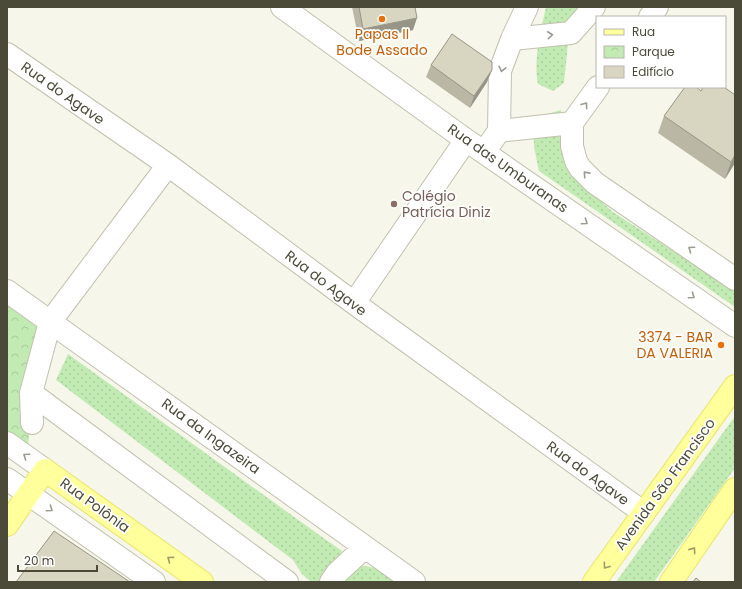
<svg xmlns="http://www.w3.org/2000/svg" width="742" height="589" font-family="Poppins,sans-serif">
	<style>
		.grass { fill: url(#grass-dots) }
		.park { fill: url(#park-crowns) }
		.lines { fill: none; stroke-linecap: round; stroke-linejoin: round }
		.minor-casing { stroke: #c2c1ad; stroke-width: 24 }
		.major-casing { stroke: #e8e567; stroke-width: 24 }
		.minor { stroke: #fff; stroke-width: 22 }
		.major { stroke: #ffff9b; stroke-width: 22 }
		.wall { fill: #bab7a5 }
		.shaded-wall { fill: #979586 }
		.building { fill: #d8d5c0; stroke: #979586 }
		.oneway { stroke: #9c9b92 }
		.oneway2 { stroke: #9c9b65 }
		.food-dot { fill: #e8710a; stroke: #fff; stroke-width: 1.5 }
		.education-dot { fill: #8d6e63; stroke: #fff; stroke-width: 1.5 }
		.labels { text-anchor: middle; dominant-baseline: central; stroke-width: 3.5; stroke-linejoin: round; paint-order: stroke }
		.food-label { font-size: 14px; fill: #c56008; stroke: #fff }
		.street-label { font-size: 14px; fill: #4b4938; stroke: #fff }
		.education-label { font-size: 14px; fill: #785e54; stroke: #fff; text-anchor: start }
	</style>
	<defs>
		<pattern id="grass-dots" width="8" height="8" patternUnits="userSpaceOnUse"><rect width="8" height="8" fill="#c2ebb3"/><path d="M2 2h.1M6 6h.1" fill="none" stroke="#a8cb9b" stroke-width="1.8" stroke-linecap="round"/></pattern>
		<pattern id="park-crowns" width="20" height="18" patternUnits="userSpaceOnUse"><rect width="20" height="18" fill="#c2ebb3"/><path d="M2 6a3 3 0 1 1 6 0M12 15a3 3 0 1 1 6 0" fill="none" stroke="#a8cb9b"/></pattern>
	</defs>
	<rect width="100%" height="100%" fill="#f6f6eb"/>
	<path class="grass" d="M546,7H580L570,23L564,83L553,91L538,84C533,61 541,30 546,7Z
		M561,110L573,177L613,212L735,291V307L539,171L534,147L533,118Z
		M68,354L322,537L342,551L324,582H311L302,574L293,560L56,380Z
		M735,416V468L654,582H616Z
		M358,565L376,568L394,582H339Z"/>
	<path class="park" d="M7,301L39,324L28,446L7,431Z"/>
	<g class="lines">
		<defs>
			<path id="minor" d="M282,7L466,140L735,326
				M650,17L657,7
				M512,39L571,33L594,7
				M7,54L168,165L354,303L644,513
				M598,87L572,123V146L576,161L580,168L595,183L735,279
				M499,131L572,123
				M484,152L499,131L500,71L512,39L527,7
				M7,291L414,582
				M354,303L466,140
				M31,393L287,582
				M32,423L31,393L50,322L168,165
				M7,443L45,470
				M7,479L154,582
				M331,582L337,573L365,547"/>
			<path id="major" d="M7,525L45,470L202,582
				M594,582L735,386
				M671,582L735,489"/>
		</defs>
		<use href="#minor" class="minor-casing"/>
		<use href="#major" class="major-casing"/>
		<use href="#minor" class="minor"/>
		<use href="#major" class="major"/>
	</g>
	<path class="wall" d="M352,7H415L413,30L359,41Z
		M431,65L492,70L487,82L470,108L426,77Z
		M664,116L735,163L725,179L658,133Z"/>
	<path class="shaded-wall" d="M417,18L413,30L359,41L363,29Z
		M492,70L487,82L470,108L474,96Z
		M735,155V163L725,179L731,162Z"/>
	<path class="building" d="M359,7H415L417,18L363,29Z
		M452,34L492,62V70L474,96L431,65Z
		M685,87H696L701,91L703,87H724L735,95V155L731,162L664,116Z
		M54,531L130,582H16Z
		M696,578L701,582H693Z"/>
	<defs><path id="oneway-chevron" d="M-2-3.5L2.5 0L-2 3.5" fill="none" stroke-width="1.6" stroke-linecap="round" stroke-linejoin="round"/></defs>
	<g class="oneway">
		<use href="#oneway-chevron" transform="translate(550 35) rotate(-6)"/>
		<use href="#oneway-chevron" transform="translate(502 69) rotate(103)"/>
		<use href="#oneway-chevron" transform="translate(585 105) rotate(-54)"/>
		<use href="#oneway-chevron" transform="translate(586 174) rotate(-132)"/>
		<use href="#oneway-chevron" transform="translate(585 222) rotate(35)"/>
		<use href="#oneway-chevron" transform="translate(691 249) rotate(-145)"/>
		<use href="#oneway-chevron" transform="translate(692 296) rotate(35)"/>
		<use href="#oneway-chevron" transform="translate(26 456) rotate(-145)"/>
		<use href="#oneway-chevron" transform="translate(50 509) rotate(35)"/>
	</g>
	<g class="oneway2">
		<use href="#oneway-chevron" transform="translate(693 550) rotate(-55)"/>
		<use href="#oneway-chevron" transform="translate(170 559) rotate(-144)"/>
		<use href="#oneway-chevron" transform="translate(606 566) rotate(126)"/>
	</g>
	<g class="food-dot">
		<circle cx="382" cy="19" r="4"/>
		<circle cx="721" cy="345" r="4"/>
	</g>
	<circle class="education-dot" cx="394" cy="204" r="4"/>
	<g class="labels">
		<g class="food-label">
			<text x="382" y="34">Papas II<tspan x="382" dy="16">Bode Assado</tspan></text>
			<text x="713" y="337" text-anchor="end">3374 - BAR<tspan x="713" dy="16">DA VALERIA</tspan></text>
		</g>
		<g class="street-label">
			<text transform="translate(63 93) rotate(35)">Rua do Agave</text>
			<text transform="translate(508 168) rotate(35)">Rua das Umburanas</text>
			<text transform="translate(326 283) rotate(37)">Rua do Agave</text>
			<text transform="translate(211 436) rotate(36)">Rua da Ingazeira</text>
			<text transform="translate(588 473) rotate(36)">Rua do Agave</text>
			<text transform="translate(665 484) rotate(-54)">Avenida São Francisco</text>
			<text transform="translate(95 505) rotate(36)">Rua Polônia</text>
		</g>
		<g class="education-label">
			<text x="402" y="196">Colégio<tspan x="402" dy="16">Patrícia Diniz</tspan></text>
		</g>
	</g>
	<rect width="742" height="589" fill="none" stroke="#4b4938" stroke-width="16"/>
	<rect x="596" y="16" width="130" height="72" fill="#ffffff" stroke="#b7b6af"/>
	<rect x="604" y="29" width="20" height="6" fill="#ffff9b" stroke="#b7b6af"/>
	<text x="632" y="36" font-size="12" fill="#4b4938">Rua</text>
	<rect x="604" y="46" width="20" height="12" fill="url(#park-crowns)" stroke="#b7b6af"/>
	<text x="632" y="56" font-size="12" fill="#4b4938">Parque</text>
	<rect x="604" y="66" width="20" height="12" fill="#d8d5c0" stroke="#b7b6af"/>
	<text x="632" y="76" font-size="12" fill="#4b4938">Edifício</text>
	<path d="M18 565v6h79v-6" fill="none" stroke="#4b4938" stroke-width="2"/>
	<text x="24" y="565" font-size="12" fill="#4b4938" stroke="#ffffff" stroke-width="3" paint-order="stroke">20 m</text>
</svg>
